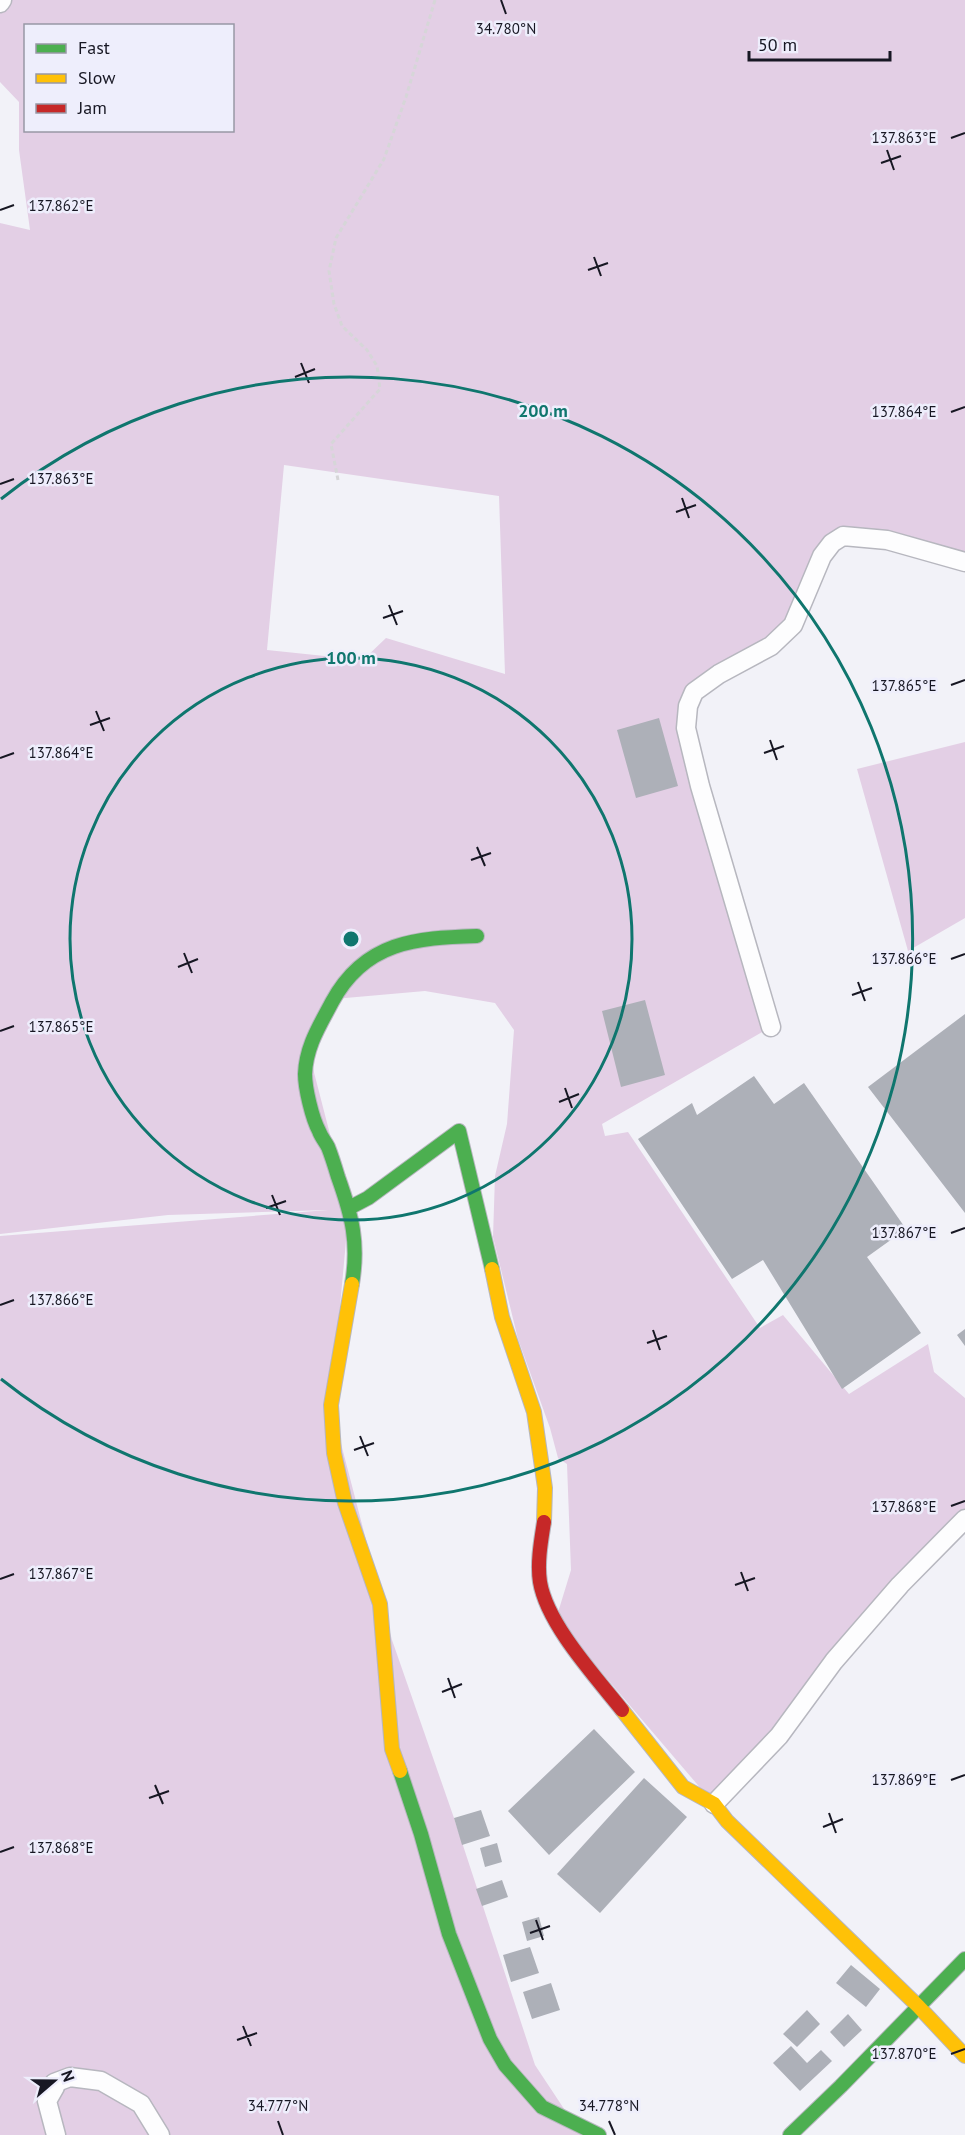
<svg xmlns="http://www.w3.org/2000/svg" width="965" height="2135" font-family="'PT Sans',sans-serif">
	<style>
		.green { fill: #e3cfe5; fill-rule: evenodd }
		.building { fill: #adb0b8 }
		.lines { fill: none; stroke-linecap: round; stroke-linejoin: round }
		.street-casing { stroke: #b7b7bf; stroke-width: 21 }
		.fast-casing { stroke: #b7b7bf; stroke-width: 16 }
		.slow-casing { stroke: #b7b7bf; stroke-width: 16 }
		.jam-casing { stroke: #b7b7bf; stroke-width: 16 }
		.path { stroke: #d6d6d8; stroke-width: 3; stroke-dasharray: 4.5 3; stroke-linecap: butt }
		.street { stroke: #fdfdfe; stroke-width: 18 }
		.fast { stroke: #4caf50; stroke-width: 14 }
		.slow { stroke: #ffc107; stroke-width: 14 }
		.jam { stroke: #c62828; stroke-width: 14 }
		.ticks { fill: none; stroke: #171723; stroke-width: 2 }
		.ring { fill: none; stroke: #0f766e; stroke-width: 3 }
		.ticks-label { font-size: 15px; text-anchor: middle; fill: #171723; stroke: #eeeefc; stroke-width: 5; stroke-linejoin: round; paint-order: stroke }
		.centre { fill: #0f766e; stroke: #eeeefc; stroke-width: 3 }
		.ring-label { font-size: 18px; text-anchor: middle; font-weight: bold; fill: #0f766e; stroke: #eeeefc; stroke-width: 5; stroke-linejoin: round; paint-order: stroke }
	</style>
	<rect width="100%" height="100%" fill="#f2f2f8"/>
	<path class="green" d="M7,0H965V562L843,536L771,646L688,707L771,1027L602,1124L605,1136L628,1132L760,1328L783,1315L849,1394L928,1344L934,1372L965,1398V1530L826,1672L768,1735L714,1804L556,1619L571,1570L567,1464L558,1458L550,1428L518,1339L493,1237L495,1176L507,1124L514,1030L495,1003L425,991L334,999L309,1053L349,1208L331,1405L392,1640L454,1818L535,2065L580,2133L584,2135H0V1236L328,1210L168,1215L0,1234V223L30,230L19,150V102L0,82V13ZM26,26H232V130H26ZM284,465L499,496L505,674L386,638L363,660L267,650Z
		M965,742V918L908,951L857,769Z"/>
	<path class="building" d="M659,718L678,786L636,798L617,730Z
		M645,1000L665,1075L621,1087L602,1011Z
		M965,1014V1213L868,1087Z
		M754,1076L774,1104L804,1083L906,1229L867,1257L921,1333L842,1389L763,1260L732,1279L638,1139L692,1103L697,1115Z
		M965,1329V1346L957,1335Z
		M594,1729L635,1772L549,1855L508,1811Z
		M644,1778L687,1817L600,1913L557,1874Z
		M481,1810L490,1836L462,1845L454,1818Z
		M497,1843L502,1862L485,1867L480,1848Z
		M502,1880L508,1897L482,1906L476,1889Z
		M539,1917L544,1936L527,1941L522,1922Z
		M530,1947L539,1973L511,1982L503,1955Z
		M851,1965L880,1989L866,2007L836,1983Z
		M551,1983L560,2010L532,2019L523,1992Z
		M807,2010L820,2024L797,2047L783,2034Z
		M848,2014L862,2030L844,2047L830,2032Z
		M791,2046L807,2063L821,2050L832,2061L800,2091L773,2063Z"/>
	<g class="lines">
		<defs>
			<path id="street" d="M0,3L2,0
				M771,1027L700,786L686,728L688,706L694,692L719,674L771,646L793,625L822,556L832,543L843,536L887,540L965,562
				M714,1804L779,1736L834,1661L900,1585L965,1519
				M56,2135L47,2101L55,2087L54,2083L70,2077L101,2081L141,2104L160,2135"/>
			<path id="fast" d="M349,1208L368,1198L459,1131L492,1269
				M352,1284C359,1243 352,1216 338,1177C335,1167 332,1157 328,1147C325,1141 321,1137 319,1131C312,1118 305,1088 305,1074C306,1046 320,1025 332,1002C365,941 416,938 477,936
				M400,1771L421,1834L449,1934L490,2039L505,2065L542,2107L599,2135
				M790,2135L841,2086L965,1959"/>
			<path id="slow" d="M492,1269L502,1317L534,1412L545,1488L544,1522
				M352,1284L331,1405L334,1453L345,1503L380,1604L392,1749L400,1771
				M622,1710L683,1787L714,1804L727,1821L918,2006L965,2056"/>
			<path id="jam" d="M544,1522C541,1541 537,1563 540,1582C547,1624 595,1676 622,1710"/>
		</defs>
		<use href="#street" class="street-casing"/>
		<use href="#fast" class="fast-casing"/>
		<use href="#slow" class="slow-casing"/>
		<use href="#jam" class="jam-casing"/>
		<path class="path" d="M338,480L331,444L380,389L377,366L367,350L342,326L334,304L329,271L336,238L384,159L406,97L435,0"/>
		<use href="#street" class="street"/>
		<use href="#fast" class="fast"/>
		<use href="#slow" class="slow"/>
		<use href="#jam" class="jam"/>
	</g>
	<path class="ticks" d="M501,0L506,14M951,138L965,133M887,150L894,170M881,163L901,156M0,210L14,205M594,257L601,276M588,270L608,263M301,363L309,383M295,377L315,369M951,412L965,407M0,484L14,479M682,498L689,518M676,512L696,505M389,605L397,625M383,618L403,611M951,685L965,680M96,711L104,731M90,725L110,718M770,740L777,760M764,753L784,746M0,758L14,753M477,847L485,866M471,860L491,853M184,953L192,973M951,959L965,954M178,967L198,959M858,982L865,1001M852,995L872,988M0,1031L14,1026M565,1088L572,1108M559,1102L579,1094M272,1195L280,1215M266,1208L286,1201M951,1233L965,1228M0,1305L14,1300M653,1330L660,1350M647,1343L667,1336M360,1436L368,1456M354,1450L374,1443M951,1506L965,1501M741,1572L748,1591M0,1579L14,1574M735,1585L755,1578M448,1678L455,1698M442,1692L462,1684M951,1780L965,1775M155,1785L163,1804M149,1798L169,1791M829,1813L836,1833M823,1827L843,1819M0,1852L14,1847M536,1920L543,1940M530,1933L550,1926M243,2026L251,2046M237,2040L257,2033M951,2054L965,2049M278,2121L283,2135M609,2121L615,2135"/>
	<g class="ring">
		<circle cx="351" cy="939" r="281"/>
		<path d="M1 499A562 562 0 1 1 1 1379"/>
	</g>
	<g class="ticks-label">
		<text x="506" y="34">34.780°N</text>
		<text x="904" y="143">137.863°E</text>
		<text x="61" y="211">137.862°E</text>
		<text x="904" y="417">137.864°E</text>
		<text x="61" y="484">137.863°E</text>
		<text x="904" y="691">137.865°E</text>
		<text x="61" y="758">137.864°E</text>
		<text x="904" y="964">137.866°E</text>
		<text x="61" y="1032">137.865°E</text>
		<text x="904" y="1238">137.867°E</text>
		<text x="61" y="1305">137.866°E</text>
		<text x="904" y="1512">137.868°E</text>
		<text x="61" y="1579">137.867°E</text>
		<text x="904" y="1785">137.869°E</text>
		<text x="61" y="1853">137.868°E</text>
		<text x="904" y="2059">137.870°E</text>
		<text x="278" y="2111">34.777°N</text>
		<text x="609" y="2111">34.778°N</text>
	</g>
	<circle cx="351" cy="939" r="9" class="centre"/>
	<g class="ring-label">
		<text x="543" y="417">200 m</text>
		<text x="351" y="664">100 m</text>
	</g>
	<rect x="24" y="24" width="210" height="108" fill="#eeeefc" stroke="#9898a5" stroke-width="1.5"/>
	<rect x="36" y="44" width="30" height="9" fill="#4caf50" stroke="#9898a5" stroke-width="1.5"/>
	<text x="78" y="54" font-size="18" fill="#171723">Fast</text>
	<rect x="36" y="74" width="30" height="9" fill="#ffc107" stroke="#9898a5" stroke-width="1.5"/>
	<text x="78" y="84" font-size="18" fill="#171723">Slow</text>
	<rect x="36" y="104" width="30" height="9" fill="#c62828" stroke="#9898a5" stroke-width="1.5"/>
	<text x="78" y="114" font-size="18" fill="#171723">Jam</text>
	<g transform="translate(54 2081) rotate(70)" stroke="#eeeefc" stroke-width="4.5" paint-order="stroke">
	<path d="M0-4.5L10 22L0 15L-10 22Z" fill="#171723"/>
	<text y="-9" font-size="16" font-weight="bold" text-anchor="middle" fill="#171723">N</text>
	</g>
	<path d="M749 51v9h141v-9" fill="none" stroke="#171723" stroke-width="3"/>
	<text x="758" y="51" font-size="18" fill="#171723" stroke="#eeeefc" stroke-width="4.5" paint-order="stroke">50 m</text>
</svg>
